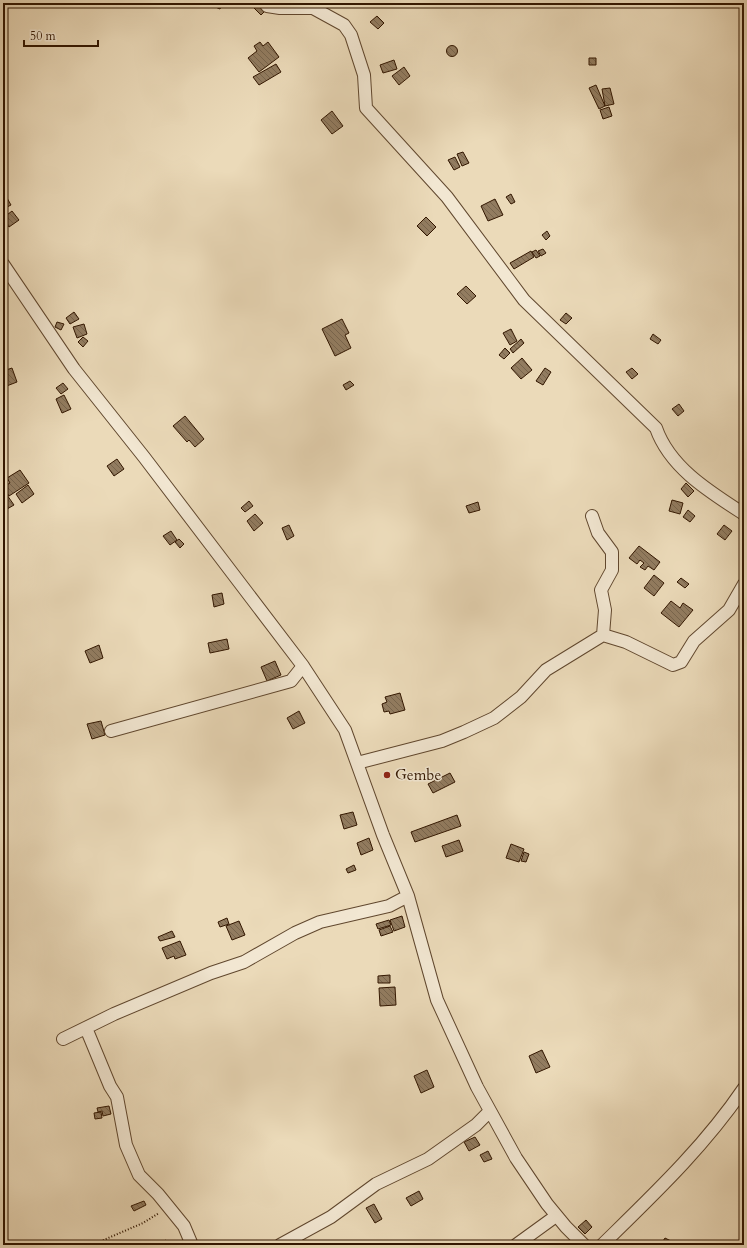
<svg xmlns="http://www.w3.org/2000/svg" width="747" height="1248" font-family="Cardo,serif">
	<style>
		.building { fill: url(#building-back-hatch); stroke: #321600 }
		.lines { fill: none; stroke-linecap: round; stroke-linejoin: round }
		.street-casing { stroke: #60472e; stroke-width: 14 }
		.path { stroke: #321600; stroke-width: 2; stroke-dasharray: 1 2; stroke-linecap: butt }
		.street { stroke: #f2e7d2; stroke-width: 12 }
		.poi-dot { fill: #8f2418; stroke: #f2e7d2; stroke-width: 1.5 }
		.labels { text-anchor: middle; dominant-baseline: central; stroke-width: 3; stroke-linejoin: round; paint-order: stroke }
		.poi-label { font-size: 15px; fill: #321600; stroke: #f2e7d2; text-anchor: start }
	</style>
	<defs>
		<pattern id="building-back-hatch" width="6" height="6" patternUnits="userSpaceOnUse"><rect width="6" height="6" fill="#927c60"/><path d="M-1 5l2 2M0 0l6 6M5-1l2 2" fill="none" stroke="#78654d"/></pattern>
	</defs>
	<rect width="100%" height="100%" fill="#ebdab9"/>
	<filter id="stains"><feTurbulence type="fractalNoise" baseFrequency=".005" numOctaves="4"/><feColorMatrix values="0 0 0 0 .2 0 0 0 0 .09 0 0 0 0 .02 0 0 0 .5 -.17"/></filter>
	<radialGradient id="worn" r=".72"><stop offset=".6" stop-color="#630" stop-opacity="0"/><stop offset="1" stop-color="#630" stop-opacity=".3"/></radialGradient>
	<path class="building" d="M206,3H223L220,9Z
		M258,4L265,11L261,15L254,8Z
		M377,16L384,23L378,29L370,22Z
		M260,42L263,46L268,42L279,57L259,72L248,58L257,51L254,46Z
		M446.5 51a5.5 5.5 0 1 1 11 0a5.5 5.5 0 1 1-11 0Z
		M589,58H596V65H589Z
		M394,60L397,69L383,73L380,65Z
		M276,64L281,72L259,85L253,77Z
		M404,67L410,76L399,85L392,76Z
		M596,85L605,106L599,109L589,88Z
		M610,88L614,104L605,106L602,89Z
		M609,107L612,116L603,119L600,110Z
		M332,111L343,126L332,134L321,120Z
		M463,152L469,163L462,166L457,154Z
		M455,157L460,167L454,170L448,160Z
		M511,194L515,202L511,204L506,197Z
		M7,198L11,205L3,209V201Z
		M495,199L503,215L488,221L481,206Z
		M12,211L19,220L9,227L3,218Z
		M426,217L436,227L427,236L417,226Z
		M547,231L550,236L546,240L542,235Z
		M543,249L546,253L541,256L538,251Z
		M536,250L540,256L536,258L532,252Z
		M531,251L534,257L514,269L510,263Z
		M466,286L476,296L467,304L457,294Z
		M74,312L79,319L70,324L66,318Z
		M566,313L572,318L566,324L560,320Z
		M342,319L349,333L345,335L351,348L335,356L322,329Z
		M57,322L64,324L61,330L55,327Z
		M84,324L87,334L77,338L73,327Z
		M511,329L517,341L510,345L503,333Z
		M653,334L661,340L658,344L650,339Z
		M83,337L88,341L83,347L78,342Z
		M521,339L524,343L513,353L510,349Z
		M505,348L510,353L504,359L499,355Z
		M522,358L532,370L521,379L511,368Z
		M12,368L17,382L4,387L3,371Z
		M545,368L551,372L543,385L536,381Z
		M632,368L638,374L632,379L626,372Z
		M350,381L354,385L346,390L343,385Z
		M63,383L68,389L61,394L56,388Z
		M64,395L71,409L62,413L56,399Z
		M679,404L684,411L678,416L672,409Z
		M185,416L204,439L195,447L189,440L187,442L173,426Z
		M117,459L124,469L114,476L107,466Z
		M20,470L29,483L9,496L3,487L10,483L7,478Z
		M686,483L694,491L688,497L681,489Z
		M28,485L34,494L22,503L16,494Z
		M7,495L14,505L7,509L3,503V498Z
		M672,500L683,503L680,514L669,511Z
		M249,501L253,506L245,512L241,508Z
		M478,502L480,510L469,513L466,506Z
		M688,510L695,516L690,522L683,517Z
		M255,514L263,523L254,531L247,521Z
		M289,525L294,536L287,540L282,528Z
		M724,525L732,531L725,540L717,534Z
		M171,531L177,540L170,545L163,536Z
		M179,539L184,544L180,548L175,542Z
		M639,546L660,562L654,570L648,566L645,570L640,567L644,563L640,560L637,564L629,558Z
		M654,575L664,583L654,596L644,588Z
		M681,578L689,584L685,588L677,582Z
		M222,593L224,604L214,607L212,595Z
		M671,601L680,608L683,603L693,610L679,627L661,613Z
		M227,639L229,649L210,653L208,643Z
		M99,645L103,658L90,663L85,651Z
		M275,661L281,675L267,681L261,667Z
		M400,693L405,710L390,714L389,711L384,712L382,704L387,702L385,697Z
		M299,711L305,723L293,729L287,718Z
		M101,721L105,735L92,739L87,724Z
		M450,773L455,782L433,793L428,784Z
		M353,812L357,825L344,829L340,815Z
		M457,815L461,826L415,842L411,832Z
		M369,838L373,850L361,855L357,843Z
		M459,840L463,851L446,857L442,846Z
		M511,844L524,849L519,862L506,858Z
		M524,852L529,854L526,862L521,861Z
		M354,865L356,870L348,873L346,869Z
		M402,916L405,927L394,931L390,920Z
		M227,918L229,924L220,927L218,922Z
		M389,920L391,925L378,929L376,924Z
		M239,921L245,935L232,940L226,926Z
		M390,926L393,932L381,936L379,930Z
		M172,931L175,937L160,941L158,937Z
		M180,941L186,955L175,959L174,956L167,959L162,948Z
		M390,975V983H378V976Z
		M395,987L396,1005L380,1006L379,988Z
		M542,1050L550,1067L536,1073L529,1056Z
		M427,1070L434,1087L421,1093L414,1076Z
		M109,1106L111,1114L103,1116L102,1111L98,1112L97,1108Z
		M101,1112L102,1118L95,1119L94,1113Z
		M475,1137L480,1145L469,1151L464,1142Z
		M488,1151L492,1159L484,1162L480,1155Z
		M419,1191L423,1199L411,1206L406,1198Z
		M144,1201L146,1205L134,1211L131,1206Z
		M374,1204L382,1219L375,1223L366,1208Z
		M586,1220L592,1227L585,1234L578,1227Z
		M665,1238L671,1241L668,1245L661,1244Z
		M166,1240L169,1245H156Z"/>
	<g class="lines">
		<defs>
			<path id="street" d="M265,3L267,6L280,8H313L344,25L351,35L364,75L366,108L447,197L524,300L656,428C670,468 710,492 744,514
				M3,264L74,369L144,457L303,666L345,730L383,835L408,896L437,1000L477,1087L516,1158L547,1204L566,1227L584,1245
				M603,635L626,642L673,665L681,662L694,641L729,610L744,584
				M111,731L291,681L303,666
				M357,763L442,741L464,732L494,718L521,697L546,670L603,635L605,610L601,590L612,570V552L598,533L592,516
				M86,1028L110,1086L117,1097L126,1145L139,1175L158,1194L184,1226L192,1245
				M63,1039L114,1014L211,973L244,962L295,933L320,922L389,906L408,896
				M280,1245L331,1217L376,1184L428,1159L476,1125L490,1111
				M516,1245L556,1216
				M602,1245C653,1195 704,1147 744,1088"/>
		</defs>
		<use href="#street" class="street-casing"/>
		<path class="path" d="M92,1245L143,1223L159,1213"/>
		<use href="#street" class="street"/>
	</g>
	<circle class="poi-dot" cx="387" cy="775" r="4"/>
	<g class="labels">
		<g class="poi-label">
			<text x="395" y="775">Gembe</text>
		</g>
	</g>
	<rect width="747" height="1248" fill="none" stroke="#ebdab9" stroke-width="16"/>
	<rect x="4" y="4" width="739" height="1240" fill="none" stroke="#321600" stroke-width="2"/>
	<rect x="8" y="8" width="731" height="1232" fill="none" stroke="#321600"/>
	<path d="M24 40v6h74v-6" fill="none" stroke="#321600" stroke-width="2"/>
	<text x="30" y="40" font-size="12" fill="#321600" stroke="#f2e7d2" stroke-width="3" paint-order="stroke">50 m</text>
	<rect width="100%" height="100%" filter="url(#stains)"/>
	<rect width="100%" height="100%" fill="url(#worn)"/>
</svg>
